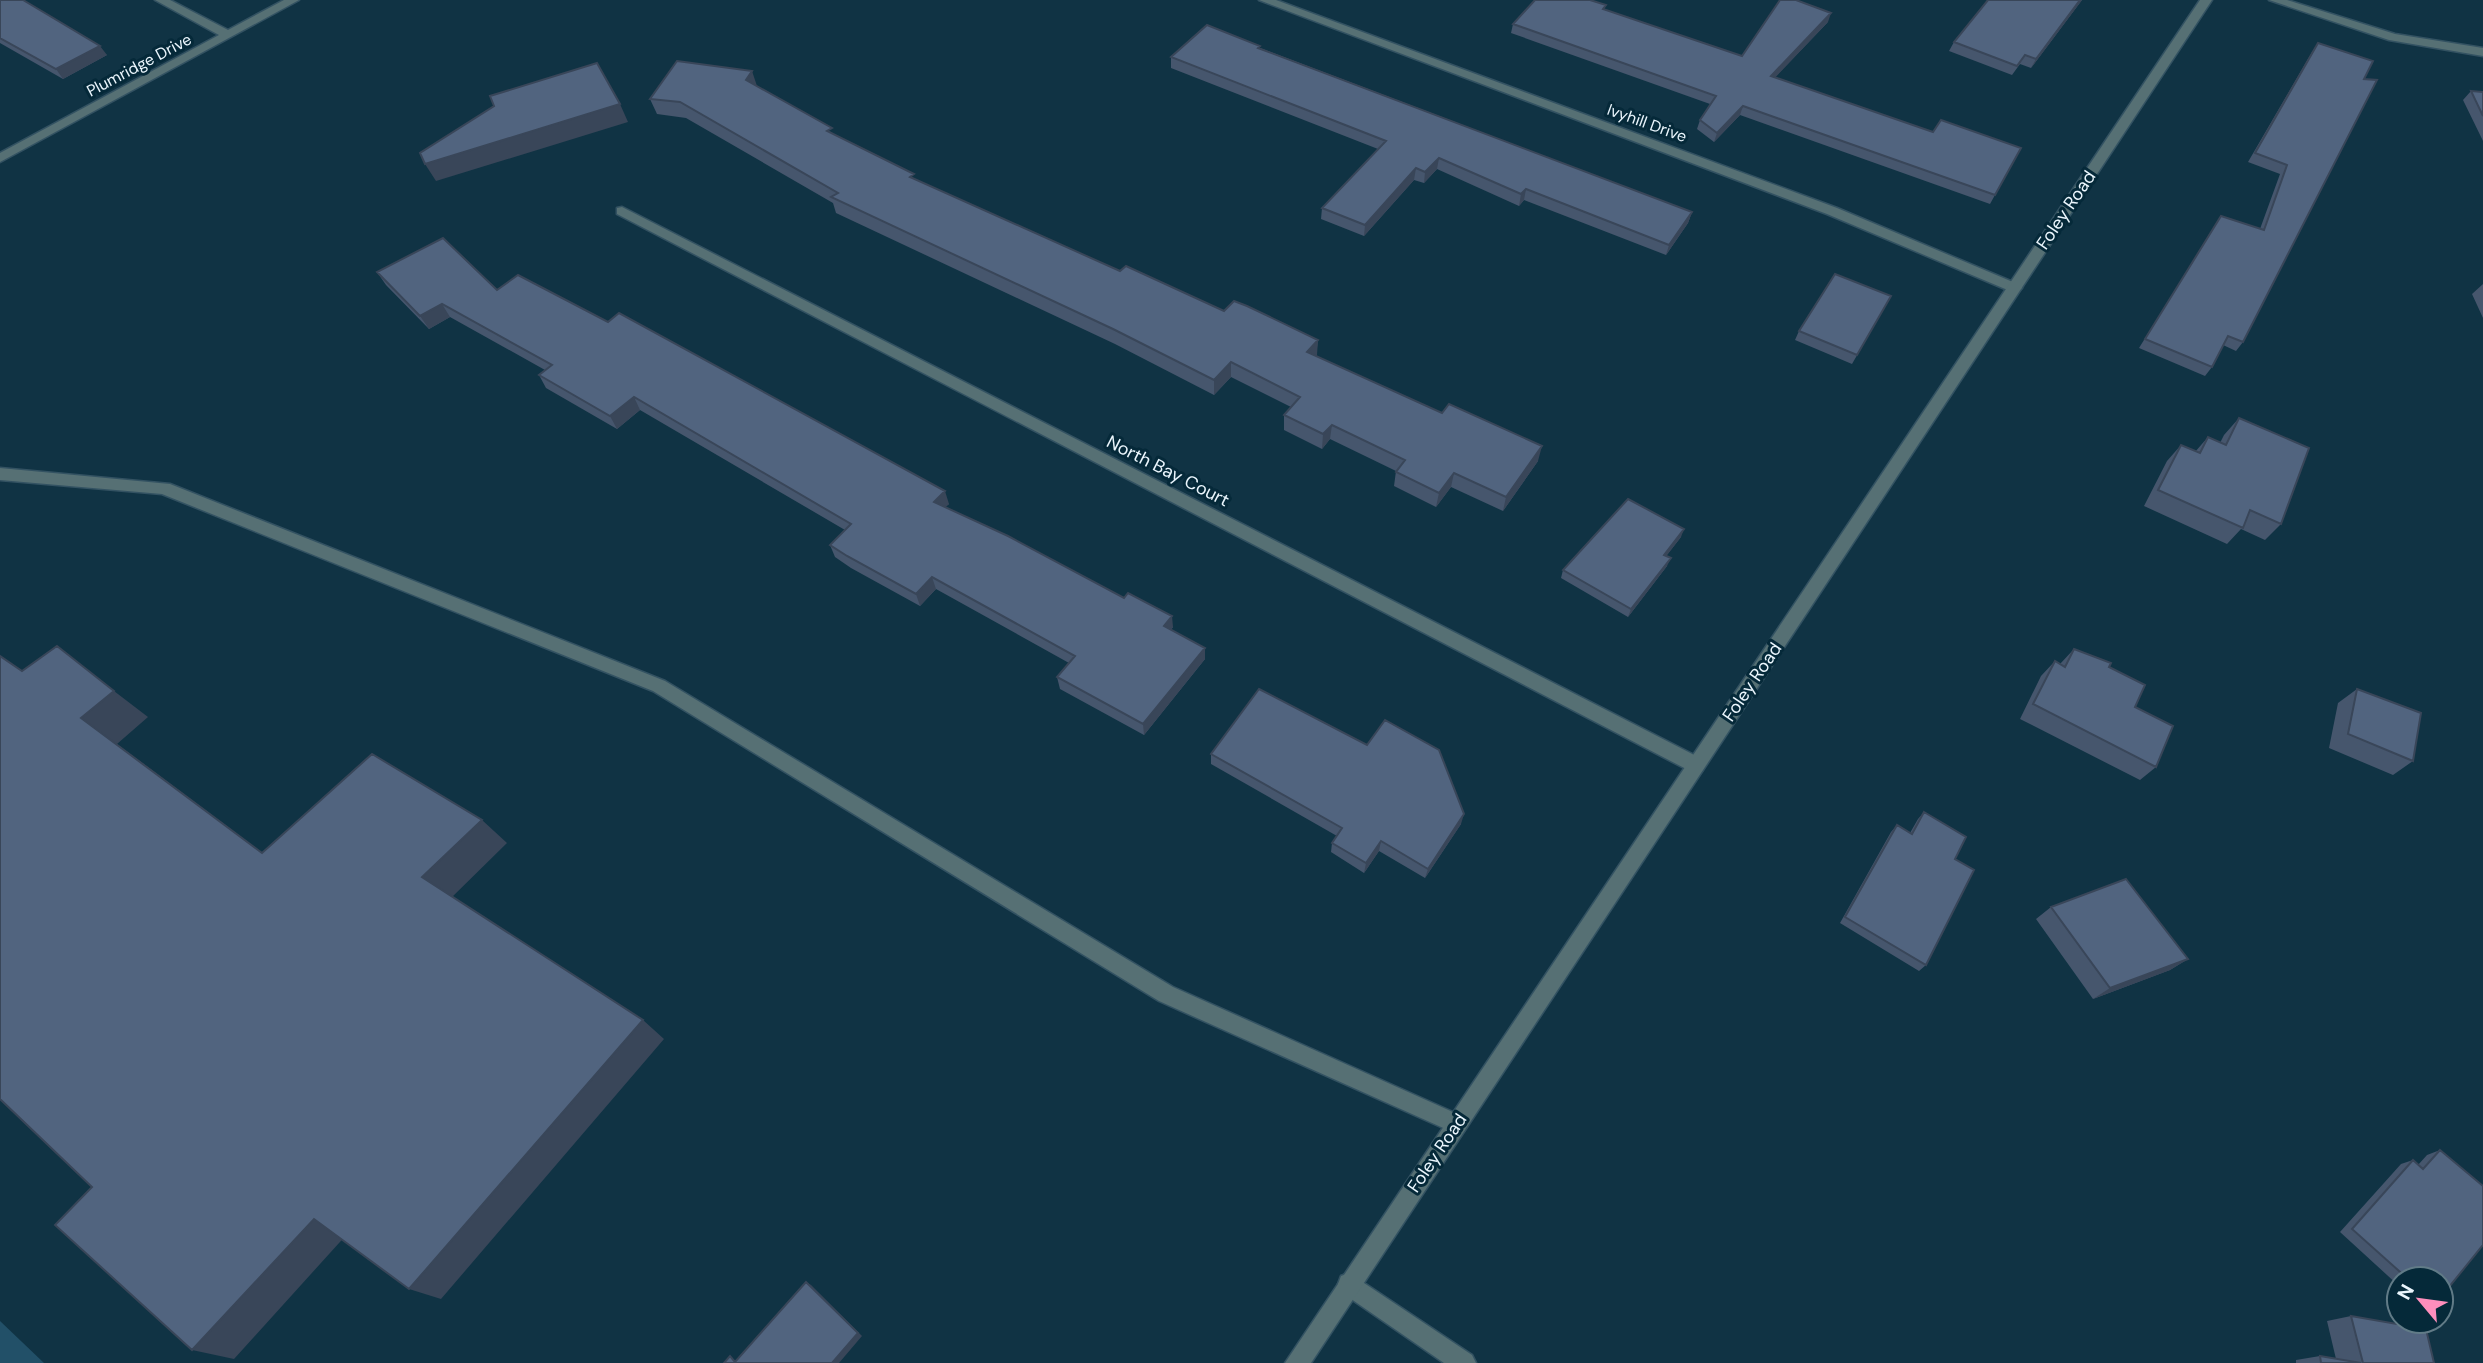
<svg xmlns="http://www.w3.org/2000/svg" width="2483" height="1363" font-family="'DM Sans',sans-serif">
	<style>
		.green { fill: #225068 }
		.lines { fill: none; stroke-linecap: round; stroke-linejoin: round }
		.service-casing { stroke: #335262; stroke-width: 3 }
		.minor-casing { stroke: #335262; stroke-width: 3 }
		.tertiary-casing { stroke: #335262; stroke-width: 3 }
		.service { fill: #567074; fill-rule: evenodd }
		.minor { fill: #567074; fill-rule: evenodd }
		.tertiary { fill: #567074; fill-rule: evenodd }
		.wall { fill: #46566d }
		.shaded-wall { fill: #394659 }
		.building { fill: #51647f; stroke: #394659; stroke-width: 2 }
		.labels { text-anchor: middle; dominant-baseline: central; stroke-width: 6; stroke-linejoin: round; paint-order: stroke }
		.far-street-label { font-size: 16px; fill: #ebf6fd; stroke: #052939 }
		.street-label { font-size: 18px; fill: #ebf6fd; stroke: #052939 }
	</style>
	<rect width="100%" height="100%" fill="#103344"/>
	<path class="green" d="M0,1321L44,1363H0Z"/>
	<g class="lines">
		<defs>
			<path id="service" d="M0,468L170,484L665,681L1173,987L1464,1117L1468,1124L1464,1131L1457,1135L1450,1131L1159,1001L653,691L162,494L0,480Z
				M1349,1273L1472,1355L1476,1363H1444L1341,1292L1338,1284L1341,1276Z"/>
			<path id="minor" d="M155,0H170L228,30L284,0H299L0,162V153L219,35Z
				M1259,0H1276L1837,208L2020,285L2022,288L2015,293L2010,291L1827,214Z
				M2269,0H2287L2395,34L2483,48V56L2389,40Z
				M622,207L1702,759L1705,765L1702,771L1696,773L1690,771L617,214V208Z"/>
			<path id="tertiary" d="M2200,0H2212L1311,1363H1285Z"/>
		</defs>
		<use href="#service" class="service-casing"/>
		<use href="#minor" class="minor-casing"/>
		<use href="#tertiary" class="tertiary-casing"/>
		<use href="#service" class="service"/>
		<use href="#minor" class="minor"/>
		<use href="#tertiary" class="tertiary"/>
	</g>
	<path class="wall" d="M0,0L107,55L63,79L0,43Z
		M1988,0H2082L2031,68L2020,64L2012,75L1949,51L1954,42Z
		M1605,10L1742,56L1828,22L1775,77L1933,132L2021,148L1990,204L1740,115L1714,142L1697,129L1700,120L1710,104L1511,33L1513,24Z
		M2318,43L2243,342L2236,351L2223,345L2212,367L2205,376L2139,348L2221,216L2260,229L2280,174L2248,162L2312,52Z
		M1260,48L1692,212L1688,223L1666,255L1524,200L1519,206L1437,169L1424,183L1414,180L1364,236L1321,219L1322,208L1378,149L1171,68V57Z
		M757,86L834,134L915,180L1120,271L1224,311L1318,340L1316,356L1538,461L1503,511L1451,487L1436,507L1394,486L1396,471L1330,439L1322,449L1284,430V415L1291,407L1231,377L1214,395L1115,344L836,213L833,203L686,118L657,114L650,99Z
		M2471,91L2483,92V141L2463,100Z
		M377,272L497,290L949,504L945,507L1173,627L1171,630L1205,659L1144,735L1060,689L1057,677L1069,663L936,589L920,606L851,568L835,557L830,545L845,530L640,410L617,429L546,388L539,375L545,370L450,317L429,329L386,285Z
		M2483,284V318L2472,294Z
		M1886,305L1852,364L1795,340L1799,331Z
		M2239,418L2281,524L2265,540L2241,529L2227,544L2144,506L2167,461L2181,445L2195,452L2208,437L2220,443L2224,435Z
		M1681,537L1666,556L1667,566L1628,617L1561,578L1563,570Z
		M2074,649L2109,667L2135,707L2156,767L2140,780L2020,719L2041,676L2055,661L2060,664Z
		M2357,689L2413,761L2393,775L2329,748L2338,703Z
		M1211,754L1461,824L1425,878L1379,851L1364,873L1331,852L1332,843L1337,836L1211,764Z
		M1924,812L1955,859L1926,965L1919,971L1840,923L1891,832L1897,825L1910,833L1918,819Z
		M2051,907L2188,959L2170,970L2093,999L2036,919Z
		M2440,1150L2441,1279H2399V1286L2340,1232L2401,1164L2413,1160L2418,1165L2427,1155Z
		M2351,1316L2434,1363H2296V1360L2320,1356L2336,1359L2327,1321Z"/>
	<path class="shaded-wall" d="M2080,0H2082L2031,68L2036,59Z
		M1831,13L1828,22L1768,85L1771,76Z
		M100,46L107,55L63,79L56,69Z
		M752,71L757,86L751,96L746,80Z
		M620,104L628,122L436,181L425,164Z
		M1743,106L1740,115L1714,142L1717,133Z
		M1439,158L1437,169L1424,183L1425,172Z
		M1416,168L1414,180L1364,236L1365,225Z
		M1526,189L1524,200L1519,206L1521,194Z
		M1692,212L1688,223L1666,255L1669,245Z
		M442,304L450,317L429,329L420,316Z
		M1318,340L1317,355L1306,367L1307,352Z
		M1231,362V377L1214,395V380Z
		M634,397L640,410L617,429L610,416Z
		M1332,425L1330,439L1322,449L1323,434Z
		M1542,446L1538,461L1503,511L1506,497Z
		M1454,473L1451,487L1436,507L1439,493Z
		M945,491L949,504L938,514L934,502Z
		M1684,529L1681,537L1661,563L1664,555Z
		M1671,558L1667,566L1628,617L1631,609Z
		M932,577L936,589L920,606L916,594Z
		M1172,616L1173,627L1165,638L1164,626Z
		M1205,648V659L1144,735L1143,724Z
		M114,691L148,717L117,744L294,876L81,718Z
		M1464,814L1461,824L1425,878L1428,869Z
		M482,820L507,843L449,900L422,877Z
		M1381,841L1379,851L1364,873L1366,863Z
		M2188,959L2170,970L2093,999L2110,988Z
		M643,1020L664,1039L441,1299L409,1289Z
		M314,1219L349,1232L234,1359L192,1350Z
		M806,1282L811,1285L862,1336L839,1363H832Z"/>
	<path class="building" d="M0,0H23L100,46L56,69L0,38Z
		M1535,0H1590L1606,5L1603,9L1742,56L1780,0H1796L1831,13L1771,76L1933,132L1941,120L2021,148L1995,195L1743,106L1717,133L1700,120L1716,96L1513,24Z
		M1988,0H2080L2036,59L2025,55L2017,66L1954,42Z
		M1207,25L1260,46L1258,48L1692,212L1669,245L1526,189L1521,194L1439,158L1425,172L1416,168L1365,225L1322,208L1386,141L1171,57Z
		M2318,43L2373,61L2364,79L2377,80L2243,342L2228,336L2212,367L2145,339L2221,216L2264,230L2287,165L2255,153Z
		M677,61L752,71L746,80L832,128L827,131L914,174L910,177L1120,271L1126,266L1224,311L1234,301L1247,306L1318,340L1307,352L1442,413L1449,404L1542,446L1506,497L1454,473L1439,493L1396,472L1405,460L1332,425L1323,434L1284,415L1300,397L1231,362L1214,380L1113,329L831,197L838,193L680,102L650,99Z
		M597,63L620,104L425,164L420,153L494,106L490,96Z
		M2471,91L2483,92V116Z
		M443,238L497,290L518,275L608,322L619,313L945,491L934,502L1008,536L1124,598L1128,593L1172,616L1164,626L1205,648L1143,724L1057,677L1075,656L932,577L916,594L847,556L830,545L851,524L634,397L610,416L539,375L552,365L442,304L420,316L377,272Z
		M1835,274L1891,296L1857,355L1799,331Z
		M2239,418L2309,448L2281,524L2250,510L2243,528L2158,490L2181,445L2200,453L2208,437L2226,445Z
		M1628,499L1684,529L1664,555L1671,558L1631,609L1563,570Z
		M57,646L114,691L81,718L262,853L372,754L482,820L422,877L643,1020L409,1289L314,1219L192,1350L55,1225L92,1187L0,1099V656L22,671Z
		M2074,649L2111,663L2109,667L2145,685L2135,707L2173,726L2156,767L2033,704L2055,661L2065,667Z
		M1259,689L1367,745L1385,720L1439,750L1464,814L1428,869L1381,841L1366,863L1332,843L1342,828L1211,754Z
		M2357,689L2421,713L2413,761L2348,734Z
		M1924,812L1966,837L1955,859L1974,870L1926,965L1845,917L1897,825L1912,834Z
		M2126,879L2188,959L2110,988L2051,907Z
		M2440,1150L2483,1186V1245L2441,1297V1279H2408L2352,1229L2413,1160L2423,1169Z
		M806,1282L858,1333L832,1363H724L730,1356L735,1362Z
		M2351,1316L2426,1329L2434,1363H2363Z
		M2320,1356L2361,1363H2321Z"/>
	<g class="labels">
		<g class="far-street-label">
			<text transform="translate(139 65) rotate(-28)">Plumridge Drive</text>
			<text transform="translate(1647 123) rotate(20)">Ivyhill Drive</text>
		</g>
		<g class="street-label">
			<text transform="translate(2066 210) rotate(-56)">Foley Road</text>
			<text transform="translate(1168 471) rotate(27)">North Bay Court</text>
			<text transform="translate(1752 682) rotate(-56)">Foley Road</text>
			<text transform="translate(1437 1153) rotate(-56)">Foley Road</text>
		</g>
	</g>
	<g transform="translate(2420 1300) rotate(299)"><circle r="33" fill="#052939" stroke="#617b87" stroke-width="2"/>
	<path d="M0-5L12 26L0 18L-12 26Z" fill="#fe8ebc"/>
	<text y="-10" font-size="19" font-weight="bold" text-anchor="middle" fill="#ebf6fd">N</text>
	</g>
</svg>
